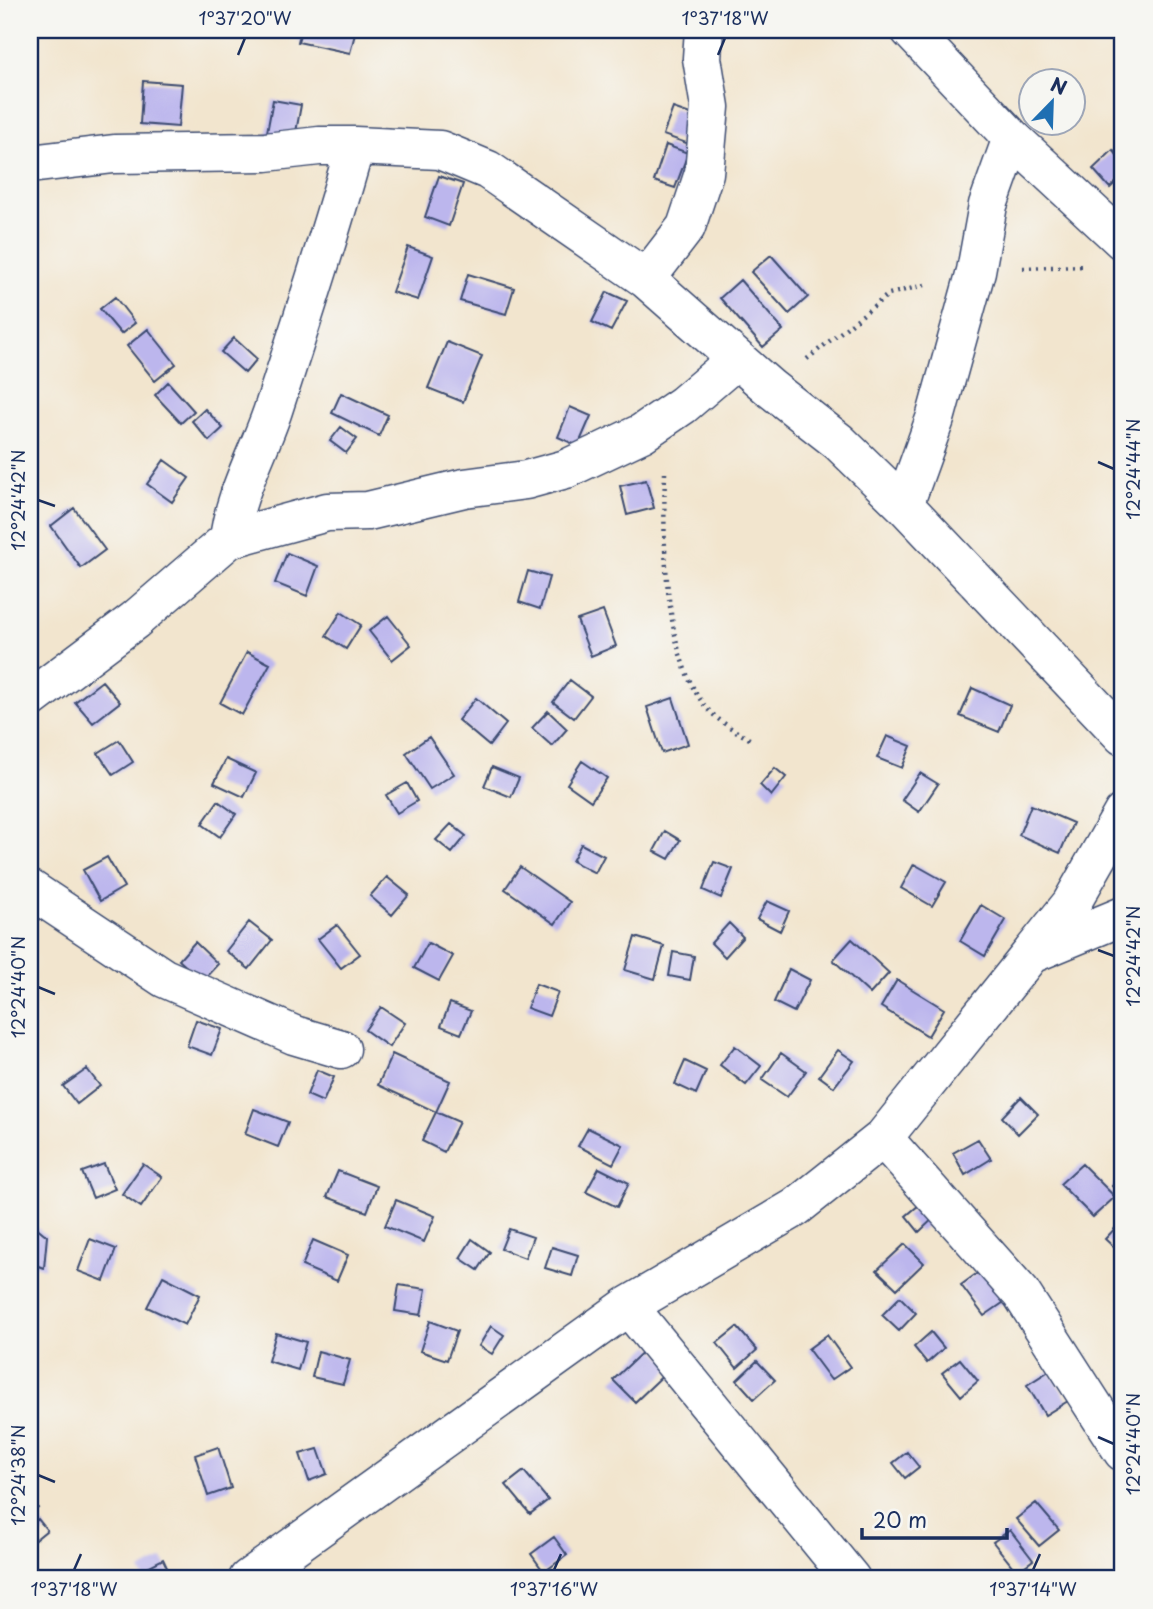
<svg xmlns="http://www.w3.org/2000/svg" width="1153" height="1609" font-family="'Playpen Sans',sans-serif">
	<style>
		.building { fill: #bcb6ed }
		.lines { fill: none; stroke-linecap: round; stroke-linejoin: round }
		.street-casing { stroke: #3b4a6f; stroke-width: 41 }
		.path { stroke: #3b4a6f; stroke-width: 4.5; stroke-dasharray: 2 5; stroke-linecap: butt }
		.street { stroke: #fff; stroke-width: 38 }
		.ticks { fill: none; stroke: #1b2f5e; stroke-width: 2.5 }
		.neatline { fill: none; stroke: #1b2f5e; stroke-width: 2.5 }
		.ticks-label { font-size: 18px; text-anchor: middle; fill: #1b2f5e }
	</style>
	<rect width="100%" height="100%" fill="#f6f6f2"/>
	<filter id="ink" filterUnits="userSpaceOnUse"><feTurbulence type="fractalNoise" baseFrequency=".0143" numOctaves="2"/><feDisplacementMap in="SourceGraphic" scale="14" xChannelSelector="R" yChannelSelector="G"/><feConvolveMatrix kernelMatrix="1 2 1 2 8 2 1 2 1" color-interpolation-filters="sRGB"/></filter>
	<filter id="wash" filterUnits="userSpaceOnUse"><feTurbulence type="fractalNoise" baseFrequency=".00686" numOctaves="4" result="noise"/><feDisplacementMap in="SourceGraphic" scale="28" xChannelSelector="R" yChannelSelector="G"/><feGaussianBlur stdDeviation="1.57" result="paint"/><feColorMatrix in="noise" values="0 0 0 0 0 0 0 0 0 0 0 0 0 0 0 0 0 1.4 0 .05"/><feComposite in="paint" operator="in"/></filter>
	<g filter="url(#wash)">
		<rect width="100%" height="100%" fill="#f2e5ce"/>
		<g id="blocks">
			<path class="building" d="M301,30H356L350,53L298,42Z
				M143,81L182,84L178,127L140,124Z
				M273,100L301,105L293,148L265,143Z
				M673,108L702,118L692,145L663,135Z
				M666,145L688,153L675,188L654,181Z
				M1113,150L1123,162V176L1110,188L1093,169Z
				M439,176L463,184L449,226L425,217Z
				M408,247L433,256L418,300L392,292Z
				M771,255L808,297L789,314L751,272Z
				M468,274L514,288L506,314L460,301Z
				M740,280L783,330L763,347L720,298Z
				M607,292L627,301L611,331L592,322Z
				M115,297L135,323L121,334L100,309Z
				M148,329L176,364L155,381L127,346Z
				M234,338L257,359L245,373L221,352Z
				M447,342L482,356L463,402L428,388Z
				M168,382L194,411L181,423L155,395Z
				M341,393L388,415L379,436L332,413Z
				M570,407L591,416L578,446L558,437Z
				M205,409L223,428L209,441L192,421Z
				M341,427L357,439L346,453L330,441Z
				M164,460L189,478L172,502L147,484Z
				M646,480L654,508L627,515L620,486Z
				M74,508L105,550L81,568L51,526Z
				M287,553L318,566L307,596L275,583Z
				M528,571L549,577L540,609L519,602Z
				M603,611L616,646L591,656L577,620Z
				M341,612L361,625L346,649L326,636Z
				M388,616L411,645L392,660L369,631Z
				M247,652L270,664L242,715L220,703Z
				M570,680L591,696L574,718L553,702Z
				M102,681L120,702L93,723L75,702Z
				M972,688L1010,705L999,732L960,716Z
				M476,698L506,724L489,746L458,720Z
				M673,698L688,744L662,753L647,707Z
				M548,711L567,729L552,746L532,728Z
				M887,736L911,746L902,768L877,758Z
				M429,737L454,774L430,789L406,753Z
				M119,740L133,762L113,775L98,753Z
				M226,759L256,773L244,797L214,783Z
				M582,761L607,778L591,801L567,784Z
				M492,767L519,778L511,797L484,786Z
				M775,768L786,777L771,796L760,785Z
				M920,773L938,784L919,812L902,800Z
				M407,783L417,801L397,813L386,795Z
				M218,801L236,814L220,837L202,824Z
				M1031,805L1073,823L1060,853L1019,835Z
				M451,824L466,836L452,853L436,840Z
				M665,831L680,840L669,859L654,851Z
				M581,844L604,856L595,873L572,861Z
				M107,857L124,887L100,901L83,870Z
				M714,862L733,869L721,898L703,890Z
				M914,864L946,882L932,906L901,888Z
				M520,867L570,902L555,924L505,889Z
				M387,877L409,895L392,915L370,896Z
				M767,901L789,911L780,931L757,919Z
				M981,905L1006,920L985,956L960,941Z
				M249,922L272,940L249,969L226,951Z
				M729,923L743,937L725,957L711,943Z
				M337,925L360,954L341,968L318,939Z
				M635,937L664,946L655,979L625,970Z
				M852,939L889,973L870,994L833,960Z
				M195,942L218,964L202,981L179,960Z
				M428,943L453,956L439,981L414,968Z
				M673,952L694,956L690,980L669,976Z
				M789,969L810,980L794,1012L774,1002Z
				M897,980L944,1009L928,1036L881,1007Z
				M536,984L558,992L549,1016L527,1008Z
				M450,1003L471,1011L461,1034L441,1026Z
				M381,1007L405,1023L389,1047L365,1030Z
				M196,1020L222,1029L212,1055L187,1046Z
				M735,1046L761,1066L746,1085L720,1065Z
				M838,1050L854,1061L834,1087L819,1076Z
				M781,1053L806,1071L787,1097L762,1080Z
				M392,1054L450,1081L436,1112L378,1085Z
				M685,1061L706,1071L696,1094L675,1084Z
				M87,1069L100,1086L77,1104L63,1086Z
				M317,1070L334,1077L323,1102L307,1095Z
				M1021,1097L1038,1114L1018,1134L1002,1117Z
				M254,1109L288,1122L278,1147L245,1134Z
				M436,1112L459,1122L444,1152L422,1141Z
				M588,1128L623,1145L613,1164L578,1146Z
				M978,1139L991,1159L965,1175L953,1153Z
				M104,1164L115,1189L93,1198L82,1172Z
				M143,1164L162,1177L141,1207L122,1194Z
				M1082,1164L1115,1197L1093,1217L1060,1184Z
				M599,1168L629,1183L617,1207L586,1192Z
				M338,1171L377,1186L367,1212L327,1197Z
				M1123,1175V1198L1112,1186Z
				M396,1200L435,1216L424,1242L385,1226Z
				M925,1200L937,1215L919,1232L906,1216Z
				M30,1222L47,1236L44,1268L30,1263Z
				M1121,1222L1123,1247L1119,1252L1105,1239Z
				M509,1229L533,1237L525,1258L501,1249Z
				M90,1239L116,1249L104,1281L78,1271Z
				M472,1239L490,1252L478,1270L460,1258Z
				M313,1240L348,1255L337,1281L302,1266Z
				M905,1244L924,1263L897,1289L877,1270Z
				M552,1247L578,1255L572,1276L545,1268Z
				M986,1267L1010,1298L984,1316L961,1285Z
				M163,1276L200,1295L185,1325L147,1307Z
				M399,1285L426,1289L421,1315L395,1311Z
				M900,1297L916,1313L899,1331L882,1315Z
				M430,1321L457,1331L447,1360L420,1351Z
				M491,1326L504,1335L492,1354L479,1346Z
				M737,1327L757,1350L737,1368L717,1343Z
				M931,1332L944,1348L927,1363L914,1347Z
				M276,1333L306,1342L298,1370L268,1361Z
				M827,1335L850,1367L831,1380L808,1349Z
				M650,1345L672,1367L635,1402L613,1380Z
				M318,1351L350,1360L343,1384L312,1377Z
				M960,1359L978,1381L961,1396L942,1373Z
				M757,1361L775,1380L754,1399L737,1380Z
				M1049,1371L1068,1401L1045,1415L1027,1385Z
				M218,1447L231,1488L208,1496L195,1455Z
				M318,1449L327,1474L309,1481L300,1454Z
				M907,1452L919,1467L905,1478L893,1463Z
				M524,1471L548,1500L530,1514L506,1485Z
				M30,1498L38,1508L30,1514Z
				M1036,1503L1059,1530L1039,1546L1016,1519Z
				M38,1519L47,1530L30,1544V1525Z
				M1010,1530L1033,1560L1017,1572L993,1542Z
				M554,1537L567,1555L544,1572L531,1554Z
				M163,1559L170,1574L160,1579H145L140,1571Z"/>
		</g>
	</g>
	<g filter="url(#ink)">
		<use href="#blocks" fill-opacity="0" stroke="#3b4a6f" stroke-width="2"/>
		<g class="lines">
			<defs>
				<path id="street" d="M910,30L1012,138L1123,241
					M30,164L114,154L266,152L319,146H355L440,150L488,170L646,279L770,388L839,442L904,505L1123,736
					M646,279L686,227L704,173L710,107L702,58L704,30
					M904,505L935,419L976,271L988,205L1012,138
					M229,539C235,493 257,456 272,413C301,324 330,236 355,146
					M30,699L135,620L229,539L327,512L368,511L464,488L526,480L566,469L642,433L683,405L737,359
					M30,889L164,978L294,1035L341,1049
					M1036,952L1123,916
					M883,1138L1021,1293L1123,1452
					M628,1306L851,1579
					M248,1579L628,1306L795,1208L883,1138L1071,904L1123,813"/>
			</defs>
			<use href="#street" class="street-casing"/>
			<path class="path" d="M1023,268L1084,266
				M807,359L889,294L925,285
				M665,473C663,538 663,648 702,702C714,719 735,731 753,741
				M604,1579H634
				M674,1579L791,1574"/>
			<use href="#street" class="street"/>
		</g>
	</g>
	<path class="ticks" d="M238,55L245,38M718,55L725,38M1098,462L1114,469M38,500L55,506M1098,950L1114,956M38,987L55,994M1098,1437L1114,1444M38,1475L55,1482M74,1570L81,1554M554,1570L561,1554M1033,1570L1040,1554"/>
	<rect width="1153" height="1609" fill="none" stroke="#f6f6f2" stroke-width="77"/>
	<g transform="translate(1052 102) rotate(23)"><circle r="33" fill="#f6f6f2" stroke="#9ea6b7" stroke-width="2"/>
	<path d="M0-5L12 26L0 18L-12 26Z" fill="#1f6fb2"/>
	<text y="-10" font-size="19" font-weight="bold" text-anchor="middle" fill="#1b2f5e">N</text>
	</g>
	<path d="M862 1528v10h145v-10" fill="none" stroke="#1b2f5e" stroke-width="3.5"/>
	<text x="873" y="1528" font-size="21" fill="#1b2f5e" stroke="#f6f6f2" stroke-width="5" paint-order="stroke">20 m</text>
	<rect x="38" y="38" width="1076" height="1532" class="neatline"/>
	<g class="ticks-label">
		<text x="245" y="25">1°37'20"W</text>
		<text x="725" y="25">1°37'18"W</text>
		<text transform="translate(1134 469) rotate(-90)" y="6">12°24'44"N</text>
		<text transform="translate(19 500) rotate(-90)" y="6">12°24'42"N</text>
		<text transform="translate(1134 956) rotate(-90)" y="6">12°24'42"N</text>
		<text transform="translate(19 987) rotate(-90)" y="6">12°24'40"N</text>
		<text transform="translate(1134 1444) rotate(-90)" y="6">12°24'40"N</text>
		<text transform="translate(19 1475) rotate(-90)" y="6">12°24'38"N</text>
		<text x="74" y="1596">1°37'18"W</text>
		<text x="554" y="1596">1°37'16"W</text>
		<text x="1033" y="1596">1°37'14"W</text>
	</g>
</svg>
